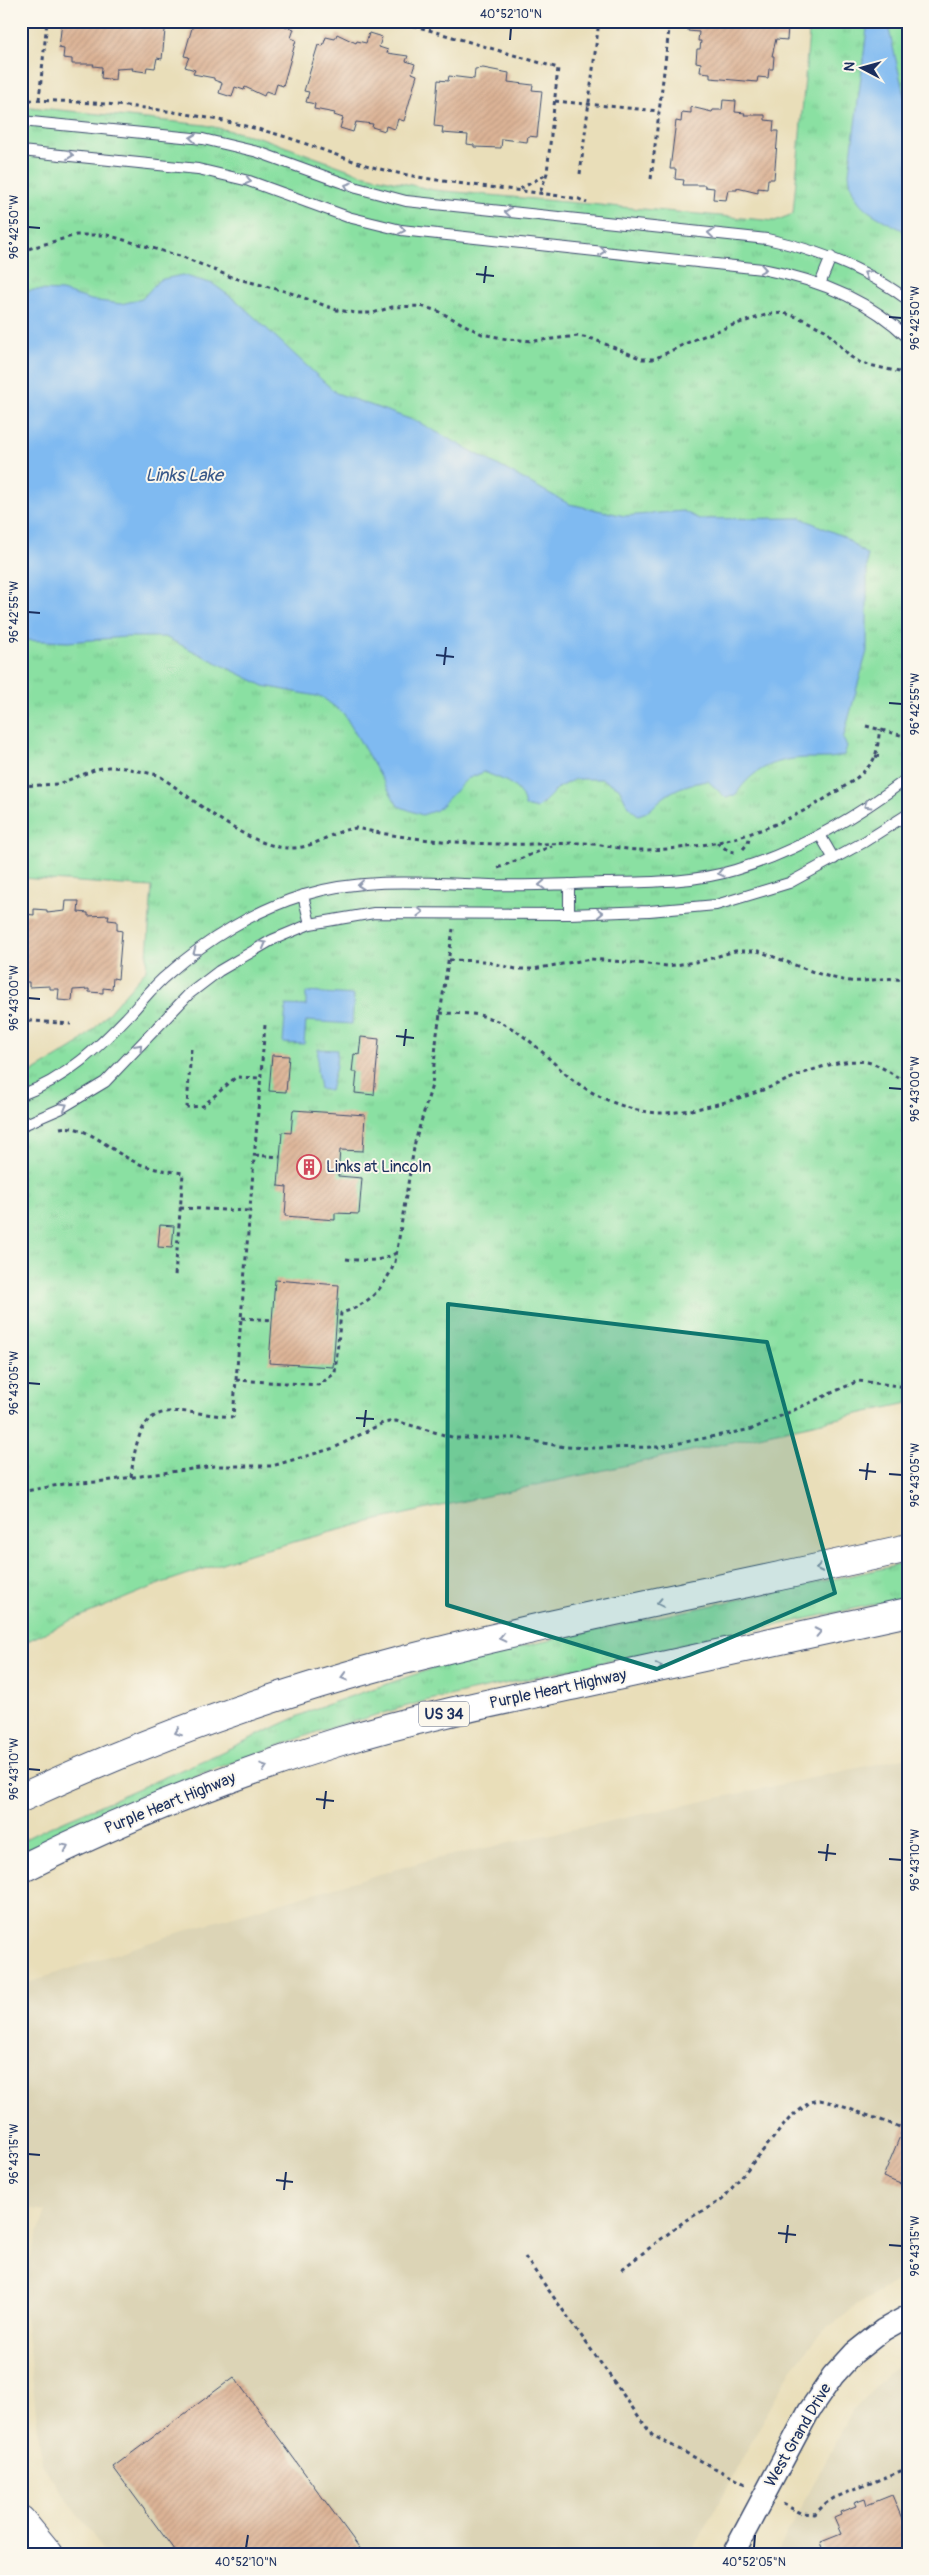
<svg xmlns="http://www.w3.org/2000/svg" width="929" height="2575" font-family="Pangolin,sans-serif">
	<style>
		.built { fill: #dcd4b6 }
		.grass { fill: url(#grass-tufts); stroke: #528880 }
		.water { fill: #7fbaf1; stroke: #4d74a8 }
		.building { fill: url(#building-hatch) }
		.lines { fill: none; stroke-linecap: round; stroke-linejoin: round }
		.lane-casing { stroke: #3a496c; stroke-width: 12 }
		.street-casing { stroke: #3a496c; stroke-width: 24 }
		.secondary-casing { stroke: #3a496c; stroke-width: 30 }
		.primary-casing { stroke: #3a496c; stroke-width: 30 }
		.path { stroke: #3a496c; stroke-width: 3; stroke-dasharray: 4 4; stroke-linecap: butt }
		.lane { stroke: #fff; stroke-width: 10 }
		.street { stroke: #fff; stroke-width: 21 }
		.secondary { stroke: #fff; stroke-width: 28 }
		.primary { stroke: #fff; stroke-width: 28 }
		.oneway { stroke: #8d97ae }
		.marked { fill: #0f766e; fill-opacity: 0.2; stroke: #0f766e; stroke-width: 4; stroke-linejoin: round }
		.ticks { fill: none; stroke: #1b2f5e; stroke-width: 2 }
		.labels { text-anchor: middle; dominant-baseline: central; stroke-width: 4; stroke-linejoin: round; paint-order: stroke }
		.shield { fill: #fbf7ec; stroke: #5e6b89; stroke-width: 1 }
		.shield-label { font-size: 15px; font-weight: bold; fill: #1b2f5e }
		.poi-label { font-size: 16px; fill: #1b2f5e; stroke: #fbf7ec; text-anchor: start }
		.street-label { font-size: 16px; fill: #1b2f5e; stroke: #fbf7ec }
		.water-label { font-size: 18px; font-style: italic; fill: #39598a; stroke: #fbf7ec }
		.neatline { fill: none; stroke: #1b2f5e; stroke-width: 2 }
		.ticks-label { font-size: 12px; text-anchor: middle; fill: #1b2f5e }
	</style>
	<defs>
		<pattern id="grass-tufts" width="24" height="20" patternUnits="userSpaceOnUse" patternTransform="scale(1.25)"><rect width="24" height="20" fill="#8ae0a2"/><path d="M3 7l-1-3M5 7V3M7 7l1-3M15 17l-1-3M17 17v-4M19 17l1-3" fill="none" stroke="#76c08e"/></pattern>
		<pattern id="building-hatch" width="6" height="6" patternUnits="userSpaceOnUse" patternTransform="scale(1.25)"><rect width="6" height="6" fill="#dcb395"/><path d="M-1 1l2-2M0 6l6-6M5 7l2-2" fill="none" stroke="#bc9a83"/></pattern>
	</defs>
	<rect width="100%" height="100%" fill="#fbf7ec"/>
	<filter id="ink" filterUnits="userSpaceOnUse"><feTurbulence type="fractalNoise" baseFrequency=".02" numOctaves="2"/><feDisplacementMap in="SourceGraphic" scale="10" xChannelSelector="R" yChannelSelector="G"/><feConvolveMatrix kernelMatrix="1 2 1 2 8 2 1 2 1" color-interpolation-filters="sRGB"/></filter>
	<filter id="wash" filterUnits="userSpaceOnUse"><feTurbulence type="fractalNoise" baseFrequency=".0096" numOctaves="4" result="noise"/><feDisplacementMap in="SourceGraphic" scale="20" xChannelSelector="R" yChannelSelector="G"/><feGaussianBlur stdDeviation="1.12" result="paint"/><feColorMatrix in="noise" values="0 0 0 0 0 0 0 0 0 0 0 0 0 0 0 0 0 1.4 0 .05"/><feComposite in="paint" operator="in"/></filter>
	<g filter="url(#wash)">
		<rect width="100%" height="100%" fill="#e9deb9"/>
		<path class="built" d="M908,1757V2278L896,2282L856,2306L821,2334L792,2368L690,2554H106L42,2464L21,2282L46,2211L21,2207V1985L196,1927L425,1861Z
			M908,2361V2554H776L851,2413L887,2374Z"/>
		<path class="grass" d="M810,21H908V1403L369,1522L252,1553L162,1583L72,1620L21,1644V1077L33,1072L74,1047L95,1028L146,970L152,887L21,878V106L205,125L262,138L361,174L434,190L775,221L793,214Z
			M908,1563V1597L425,1701L317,1732L156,1790L21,1852V1841L43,1830L213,1756L314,1709L454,1661Z"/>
		<path class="water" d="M868,21H887L908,112V233C878,216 852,211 849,173Z
			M182,275L213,284L238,302L336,393L418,422L569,504L625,516L683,511L699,519L801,518L844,537L867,555V651L843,739L847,746L844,755C833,759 822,758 810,758C778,758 752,768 735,796L725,797L708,781C692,783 677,787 664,797C653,805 653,811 638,815L628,806L619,788L602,779H575L559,787L537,809L525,806C521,784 503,780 484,772L467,779L437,810L422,815L398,806L344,714L322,697L264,686L165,637H125L68,642L21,640V292L35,290L62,291L91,300L121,304L142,299L159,280Z
			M306,992L354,995L352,1024L306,1021L304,1044L283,1043L286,1005L306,1006Z
			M318,1049L337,1050L336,1066L330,1091L320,1089L317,1070Z"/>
		<g id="blocks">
			<path class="building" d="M62,21H166L162,59L157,58L155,68L147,67L146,72L132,70L133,68L116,69L115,80L101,78L102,67L93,66L94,64H72V59L63,58L64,49L59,48Z
				M194,21H287L285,26L294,29L291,38L296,40L283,86L277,84L274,94L266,91L264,96L245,87L244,90L235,87L232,97L219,93L222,83L214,80V78L193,74L195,70L185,67L189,57L184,56Z
				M689,21H778L777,25L788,26L787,40L776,39L772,56H774L773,69H769L768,78L758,77L757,82L710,78V73L700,72L701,63L696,62L697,49H700L701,41H698L699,32L688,31Z
				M369,33L382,37L379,47L388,50L387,53L408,56L406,61L415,64L412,73L417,75L404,121L398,119L395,129L386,126L385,131L372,127L373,124L356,122L353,132L340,128L343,118L334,115L335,113L314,109L315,104L306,102L309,92L304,91L318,45L323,46L326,37L335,39L337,34L356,43L357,41L366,43Z
				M483,68L509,73L508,82L533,85L532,90L542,91L537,137L528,136L527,142L502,139L501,148L474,147V145L467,144L468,135L442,133L443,127L434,126L438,80L448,81L449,76L474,79L475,69Z
				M723,100L736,101L735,112L745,113L744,115H765V120L774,121L773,131H778L774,179H768L767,189L758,188V193L737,188V190H728L726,200L713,199L714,188L705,187V185H683L684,180L675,179L676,169H670L676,121L681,122L682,112L691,113V107L712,112L713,110H722Z
				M66,901H79L78,912L88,913V916L109,915L108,920L117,921V930L122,931L118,979L113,978L112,989L103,988V993L89,992V989L73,990L72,1001L58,1000L59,989H50V986L29,987V982H21V923H24L25,914L34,915V909L47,910V913L65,911Z
				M361,1037L379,1039L374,1095L355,1093L357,1072H352L354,1054L359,1055Z
				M272,1055L289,1056L286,1092L269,1091Z
				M293,1110L365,1115L363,1151L340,1150L338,1176L362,1178L359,1214L335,1213V1220L285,1216L287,1187L278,1186L282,1132L291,1133Z
				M160,1225L174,1226L172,1248L158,1247Z
				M275,1280L339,1285L333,1367L269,1363Z
				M908,2117V2187L883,2177Z
				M234,2377L364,2554H177L113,2467Z
				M892,2495L903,2521L908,2519V2554H825L821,2542L841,2534L834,2518L841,2515L840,2512L856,2506L854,2502L865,2498L867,2505Z"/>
		</g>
	</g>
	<g filter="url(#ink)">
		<use href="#blocks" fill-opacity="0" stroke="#3a496c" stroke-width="1"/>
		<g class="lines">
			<defs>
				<path id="lane" d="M21,121L203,139L258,152L357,188L406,201L767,239C818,250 865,268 908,300
					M21,151L198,169L249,181L348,217L401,230L762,269C815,279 869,299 908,338
					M820,284L831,257
					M820,835L834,859
					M303,895L310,924
					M569,914V884
					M21,1095C66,1079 99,1047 131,1013C143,1000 154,985 168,974C206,940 255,910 304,895C363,877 428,883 490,885C527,886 565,884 603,883C647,882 692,883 735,870C797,852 856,817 908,778
					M21,1126L60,1109L105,1082L189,994L219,971L272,940L310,924L374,913L569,914L649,911L716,905L789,883L864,842L908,814"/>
				<path id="street" d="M733,2554L809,2411L833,2376L854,2353L883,2330L908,2316"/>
				<path id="secondary" d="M21,2520L49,2554"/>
				<path id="primary" d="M21,1798C142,1742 267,1696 396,1662C565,1618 737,1587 908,1548
					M21,1869C124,1817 231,1775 341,1741C419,1717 500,1701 580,1684C690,1660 799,1636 908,1612"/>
			</defs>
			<use href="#lane" class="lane-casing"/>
			<use href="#street" class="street-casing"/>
			<use href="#secondary" class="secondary-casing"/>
			<use href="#primary" class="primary-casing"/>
			<path class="path" d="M398,21L558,68L547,173L540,193
				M21,100C102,101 187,110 265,131C305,141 343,160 384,170C448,185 514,188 579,199L587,203
				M39,100L47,21
				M555,101L659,111
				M580,174L599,21
				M651,179L670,21
				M520,189L547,174
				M21,251L76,235H107L183,257L231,277L288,292L337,310L356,313H373L392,307L421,306L438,311L482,334L507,339L534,341L578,336L593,339L642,359H654L693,340L733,325L769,314L784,313L800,318L825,330L851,357L861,363L899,372L908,378
				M866,726L908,737
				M875,756L883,757
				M21,786L58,784L97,769L108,767L125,768L158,775C193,798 250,851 295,848C318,846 334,830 356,828C426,844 502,846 574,843C597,842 619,850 642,850C713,849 771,833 831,795C846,786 862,776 872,762C878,754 878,739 880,729
				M717,843L729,851L735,852
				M743,849L748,843L750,835
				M498,868L552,846
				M449,960L483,961L516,969H533L591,959L668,966L702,961L735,951H758C787,961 819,977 850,981C869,983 890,974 908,982
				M440,1013C455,1014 472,1012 486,1017C522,1028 541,1052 568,1076C592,1096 627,1111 658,1113C688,1114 745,1098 773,1086C799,1075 837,1057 867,1062C882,1065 894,1076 908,1083
				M21,1020L71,1024
				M191,1049L187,1107L203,1106L236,1077L261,1078
				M60,1128C85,1123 111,1151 133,1161C149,1169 166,1171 183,1173L175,1276
				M255,1155L280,1157
				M180,1208L250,1211
				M346,1259C365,1261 380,1262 396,1253
				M242,1318L272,1320
				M236,1380L265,1025
				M131,1477C140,1394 165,1411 233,1417L236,1380L319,1385L335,1373L341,1313C369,1305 384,1288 395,1262L415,1142L432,1085L437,1034L453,929
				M21,1492L64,1484L97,1482L214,1466H272L334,1448L383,1423L396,1421L455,1438H517L565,1447L593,1448L659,1447L752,1429L858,1381L908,1387
				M525,2257L652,2435L747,2485
				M622,2269L686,2220L722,2200L789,2119L810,2102L820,2100L833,2103L903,2128
				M783,2504L801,2513L815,2514L826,2503L834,2498L908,2468"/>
			<use href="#lane" class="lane"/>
			<use href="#street" class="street"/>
			<use href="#secondary" class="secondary"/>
			<use href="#primary" class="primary"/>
		</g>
		<defs><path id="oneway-chevron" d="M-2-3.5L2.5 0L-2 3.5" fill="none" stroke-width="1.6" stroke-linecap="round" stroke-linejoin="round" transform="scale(1.25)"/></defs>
		<g class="oneway">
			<use href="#oneway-chevron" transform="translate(193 138) rotate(-174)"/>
			<use href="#oneway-chevron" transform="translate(70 155) rotate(6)"/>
			<use href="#oneway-chevron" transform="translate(248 181) rotate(16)"/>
			<use href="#oneway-chevron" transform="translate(348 186) rotate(-161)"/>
			<use href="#oneway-chevron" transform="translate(508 212) rotate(-174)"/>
			<use href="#oneway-chevron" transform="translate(402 230) rotate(10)"/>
			<use href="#oneway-chevron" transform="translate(711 233) rotate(-174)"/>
			<use href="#oneway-chevron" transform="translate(602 251) rotate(6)"/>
			<use href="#oneway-chevron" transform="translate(763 269) rotate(9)"/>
			<use href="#oneway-chevron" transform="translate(867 274) rotate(-152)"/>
			<use href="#oneway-chevron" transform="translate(867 805) rotate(148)"/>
			<use href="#oneway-chevron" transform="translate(721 873) rotate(167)"/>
			<use href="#oneway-chevron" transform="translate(361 885) rotate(174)"/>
			<use href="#oneway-chevron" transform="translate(542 885) rotate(178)"/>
			<use href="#oneway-chevron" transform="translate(420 912) rotate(1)"/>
			<use href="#oneway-chevron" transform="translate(600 913) rotate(-2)"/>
			<use href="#oneway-chevron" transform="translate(263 944) rotate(-29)"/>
			<use href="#oneway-chevron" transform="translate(196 952) rotate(143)"/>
			<use href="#oneway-chevron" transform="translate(139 1047) rotate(-48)"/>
			<use href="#oneway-chevron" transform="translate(64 1106) rotate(-30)"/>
			<use href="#oneway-chevron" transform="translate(819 1568) rotate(168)"/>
			<use href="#oneway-chevron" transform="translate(660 1603) rotate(168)"/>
			<use href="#oneway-chevron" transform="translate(818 1632) rotate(-12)"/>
			<use href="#oneway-chevron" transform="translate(502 1638) rotate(167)"/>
			<use href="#oneway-chevron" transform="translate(659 1667) rotate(-12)"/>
			<use href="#oneway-chevron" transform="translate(344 1677) rotate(164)"/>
			<use href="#oneway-chevron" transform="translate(178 1732) rotate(159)"/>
			<use href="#oneway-chevron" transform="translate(264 1767) rotate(-18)"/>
			<use href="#oneway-chevron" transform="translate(65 1847) rotate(-26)"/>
		</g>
	</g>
	<path class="marked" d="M448,1304L767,1342L835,1593L657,1669L447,1605Z"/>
	<path class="ticks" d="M510,40L511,28M28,227L40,228M476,274L494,276M484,283L486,266M889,317L902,318M28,612L40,613M436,655L454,657M444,665L446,647M889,703L902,704M28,998L40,999M396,1036L414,1038M404,1046L406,1029M889,1088L902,1089M28,1383L40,1384M356,1418L374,1419M364,1427L366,1410M859,1470L876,1472M889,1474L902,1475M866,1480L868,1463M28,1769L40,1770M316,1799L334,1801M324,1809L326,1791M818,1852L836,1854M889,1859L902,1860M826,1861L828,1844M28,2154L40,2155M276,2180L293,2182M284,2190L286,2172M778,2233L796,2235M786,2243L788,2225M889,2245L902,2246M246,2548L248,2535M754,2548L755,2535"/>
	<defs>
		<symbol id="building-ring" viewBox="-11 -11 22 22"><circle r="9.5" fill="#fbf7ec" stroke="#d1495b" stroke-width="1.5"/><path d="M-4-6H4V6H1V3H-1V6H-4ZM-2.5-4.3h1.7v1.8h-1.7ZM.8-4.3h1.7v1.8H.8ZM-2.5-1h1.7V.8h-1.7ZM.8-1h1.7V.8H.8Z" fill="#d1495b"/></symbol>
	</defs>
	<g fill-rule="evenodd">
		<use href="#building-ring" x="295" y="1153" width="28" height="28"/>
	</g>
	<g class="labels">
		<rect class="shield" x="419" y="1701.5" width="50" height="25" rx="4"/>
		<g class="shield-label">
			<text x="444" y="1714">US 34</text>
		</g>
		<g class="poi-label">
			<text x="326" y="1167">Links at Lincoln</text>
		</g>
		<g class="street-label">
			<text transform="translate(558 1689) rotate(-12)">Purple Heart Highway</text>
			<text transform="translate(170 1803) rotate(-22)">Purple Heart Highway</text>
			<text transform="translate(798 2435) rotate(-60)">West Grand Drive</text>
		</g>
		<g class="water-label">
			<text x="184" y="475">Links Lake</text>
		</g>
	</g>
	<rect width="929" height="2575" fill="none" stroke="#fbf7ec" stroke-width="55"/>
	<g transform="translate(862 68) rotate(276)" stroke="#fbf7ec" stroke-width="4" paint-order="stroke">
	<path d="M0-4L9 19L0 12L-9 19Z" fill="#1b2f5e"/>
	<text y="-8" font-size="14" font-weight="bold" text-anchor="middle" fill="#1b2f5e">N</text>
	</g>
	<rect x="28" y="28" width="874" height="2520" class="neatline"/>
	<g class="ticks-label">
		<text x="511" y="18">40°52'10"N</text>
		<text transform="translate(14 227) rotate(-90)" y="4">96°42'50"W</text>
		<text transform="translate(915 318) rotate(-90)" y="4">96°42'50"W</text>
		<text transform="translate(14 612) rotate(-90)" y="4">96°42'55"W</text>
		<text transform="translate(915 704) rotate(-90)" y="4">96°42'55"W</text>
		<text transform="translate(14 998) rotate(-90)" y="4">96°43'00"W</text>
		<text transform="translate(915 1089) rotate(-90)" y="4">96°43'00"W</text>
		<text transform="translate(14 1383) rotate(-90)" y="4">96°43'05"W</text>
		<text transform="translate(915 1475) rotate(-90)" y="4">96°43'05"W</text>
		<text transform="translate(14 1769) rotate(-90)" y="4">96°43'10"W</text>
		<text transform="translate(915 1860) rotate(-90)" y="4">96°43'10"W</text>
		<text transform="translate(14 2154) rotate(-90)" y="4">96°43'15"W</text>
		<text transform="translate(915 2246) rotate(-90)" y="4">96°43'15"W</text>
		<text x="246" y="2566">40°52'10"N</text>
		<text x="754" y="2566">40°52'05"N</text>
	</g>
</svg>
